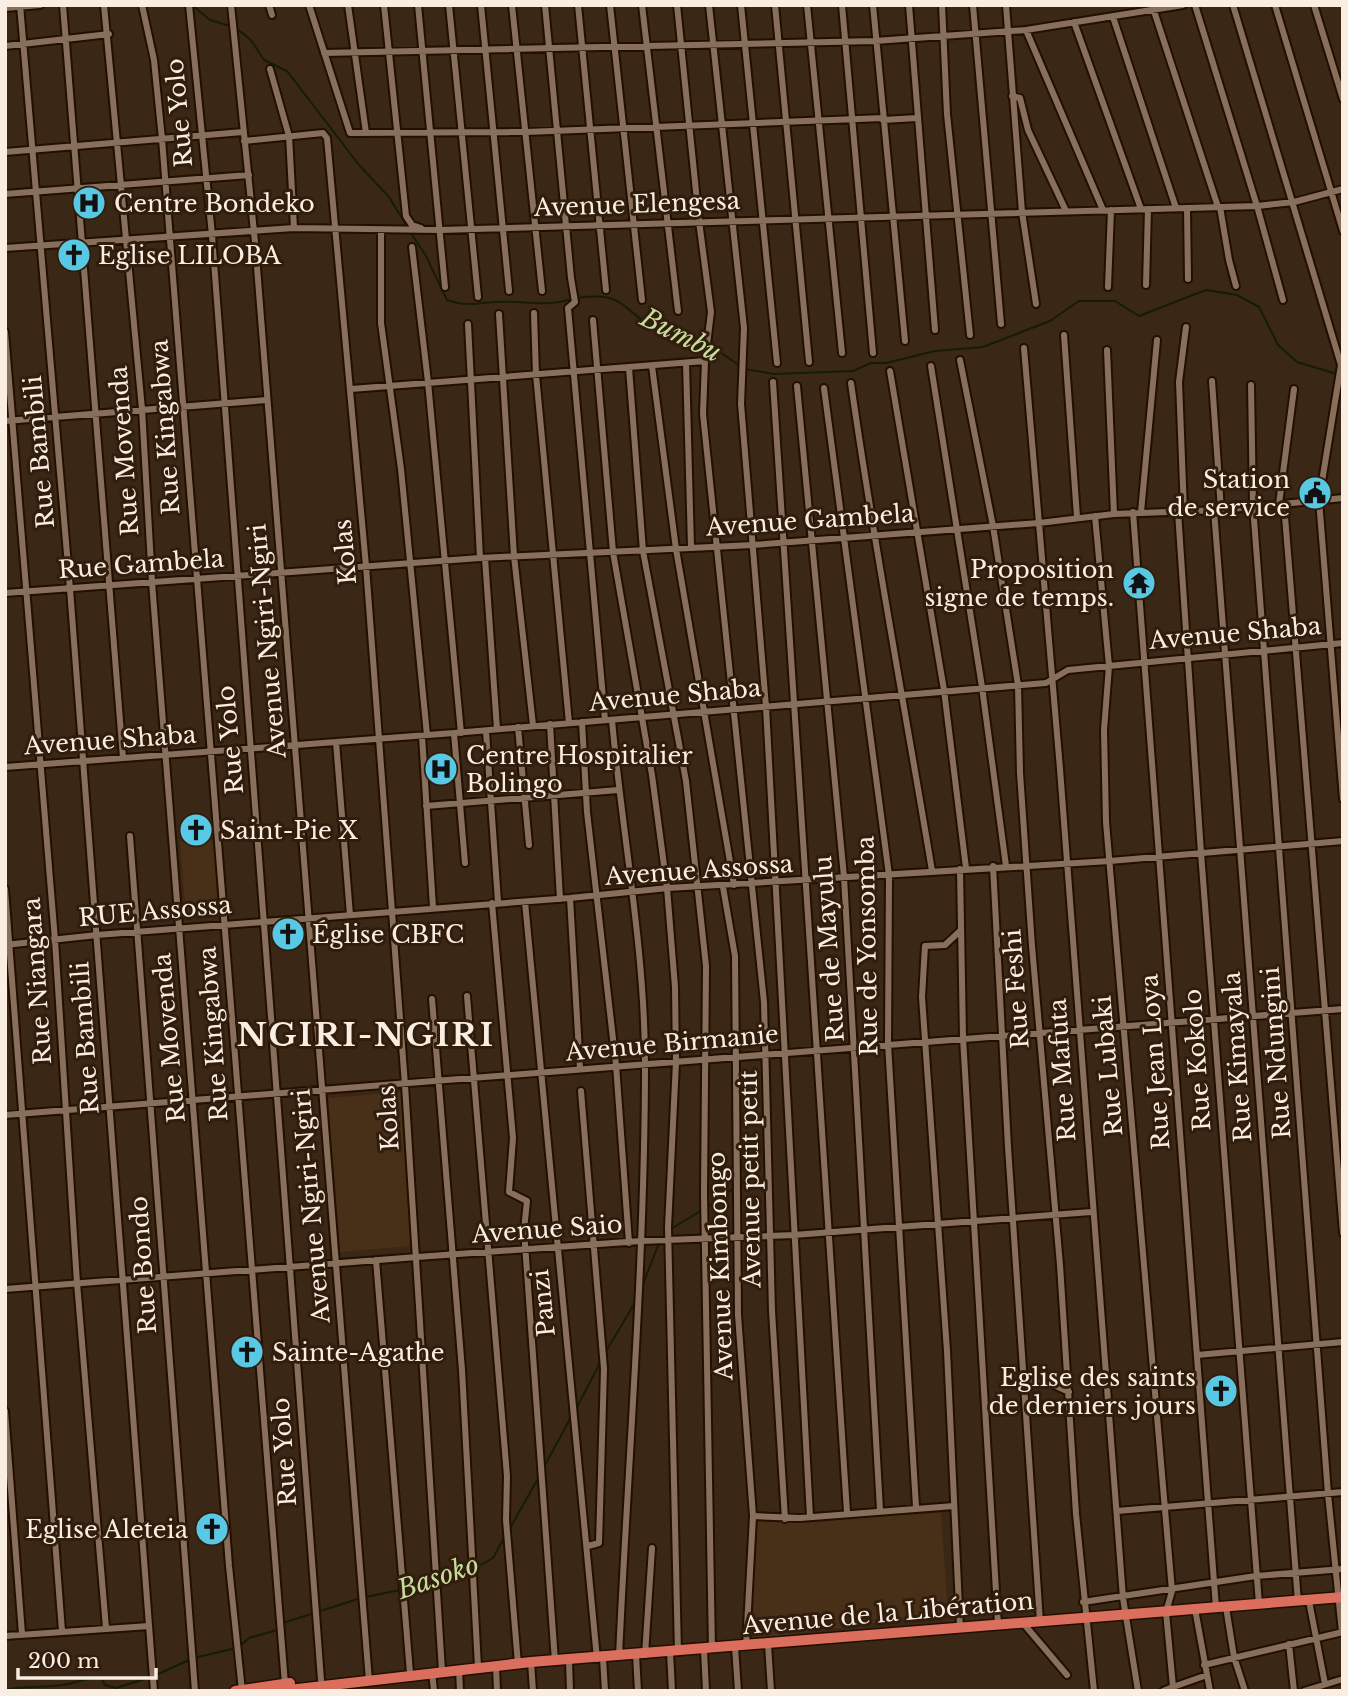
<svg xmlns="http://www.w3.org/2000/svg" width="1348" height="1696" font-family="'Libre Baskerville',serif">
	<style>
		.built { fill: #482f18 }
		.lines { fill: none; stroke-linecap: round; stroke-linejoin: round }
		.stream { stroke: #151e00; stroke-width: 2 }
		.minor-casing { stroke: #210f01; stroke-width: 10 }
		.highway-casing { stroke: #210f01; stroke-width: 13 }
		.minor { stroke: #876f5b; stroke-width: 6 }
		.highway { stroke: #db6e5d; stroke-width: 10 }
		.labels { text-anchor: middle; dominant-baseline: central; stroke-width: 6; stroke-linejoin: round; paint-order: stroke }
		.street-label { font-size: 24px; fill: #faede2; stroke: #301d0c }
		.poi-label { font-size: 24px; fill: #faede2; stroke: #301d0c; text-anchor: start }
		.water-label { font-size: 26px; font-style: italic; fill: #c6dc9d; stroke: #301d0c }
		.district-label { font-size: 32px; font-weight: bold; letter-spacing: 2px; fill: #faede2; stroke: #301d0c }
	</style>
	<rect width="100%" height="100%" fill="#3b2715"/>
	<path class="built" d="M452,754L453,762L448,763L449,776L434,777L433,755Z
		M213,840L219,914L186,916L180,842Z
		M401,1092L411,1246L340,1252L328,1098Z
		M941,1513L948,1613L751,1640L755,1521Z"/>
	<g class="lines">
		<path class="stream" d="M193,6L210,20L230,26
			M236,28L251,40L264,60L287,71L359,165L389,197L408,228
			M411,233L426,256L447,300C468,307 474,303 495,302C524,300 543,308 572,299
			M577,298C628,291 620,311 657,329C672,336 688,333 705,342
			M710,345L740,366
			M745,369L774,374L853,371L871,363H886L935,351L983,347L1050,321L1079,301H1115L1139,316L1206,290L1237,295L1259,307L1278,345L1297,362L1337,374
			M738,1185L760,1169
			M707,1207L734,1188
			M671,1229L702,1210
			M641,1289L659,1243
			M605,1353L636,1301
			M576,1409L601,1361
			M544,1467L571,1417
			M510,1528L540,1475
			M474,1569L493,1558L505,1536
			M438,1582L469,1571
			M366,1597L433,1583
			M283,1623L361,1598
			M241,1645L249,1638L277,1630
			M194,1658L236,1648
			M156,1675L189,1660
			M5,1690C25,1685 43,1688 62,1685C77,1683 86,1677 101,1678L105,1685L116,1688L151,1677"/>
		<defs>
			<path id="minor" d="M20,5L70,589L154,1691
				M63,5L123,758
				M104,5L142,409L152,582L229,1566L242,1691
				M142,5L154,60L162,139L285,1684
				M189,5L212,235L321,1680
				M231,5L255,242L369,1681
				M269,5L272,15
				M309,5L350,133L526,132L883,118
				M348,5L366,133
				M384,5L406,216L412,225L421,228
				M418,5L445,287
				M449,5L478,297
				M481,5L509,291
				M512,5L542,291
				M545,5L571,278L575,302L568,308L605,720
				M578,5L606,290
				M610,5L642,300
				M642,5L678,311
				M677,5L699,221L711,312L705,361
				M709,5L744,328L741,404L766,707L810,1517
				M741,5L777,363
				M775,5L809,362
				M807,5L842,353
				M842,5L873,353
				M873,5L905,341
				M909,5L935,330
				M942,5L947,114L970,335
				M973,5L1001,324
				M1006,5L1022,212L1036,304
				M1195,5L1257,206L1283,300
				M1233,5L1341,365L1319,500L1343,799
				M1275,5L1343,231
				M1314,5L1343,99
				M5,8L40,5
				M1154,11L1218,207
				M1113,17L1176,208
				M1074,22L1141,209
				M1026,30L1103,210
				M5,46L109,34
				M324,53L875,41L1026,30L1183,5
				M270,69L289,136L294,228
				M1012,96L1020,98L1028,130L1066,211
				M883,120L917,118
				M244,141L323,133L327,138L366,566L405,1085L442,1671
				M5,152L243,132
				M5,194L249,175
				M1220,207L1229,260L1236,286
				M1187,208L1188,279
				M381,230V323L401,469L427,735
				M412,247L428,382L461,733
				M5,248L294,228L440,230L1257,206L1294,202L1343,189
				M1146,285L1148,209
				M1108,287L1111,210
				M534,313L536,375L569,723
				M499,314L514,556L533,725
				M593,320L613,552L652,775L667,888L675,987L676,1062L668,1227L678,1652
				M468,324L480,558
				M5,332L55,940L77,1283L106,1628
				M1064,335L1077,517
				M1024,348L1060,769L1123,1598L1138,1691
				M1107,350L1114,514
				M960,360L993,526L1018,685L1020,773L1032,946L1060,1265L1076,1514L1094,1691
				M686,363L691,547
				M652,366L676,549L734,885
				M931,366L982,687L1006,866
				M629,368L643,551L686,781L706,966L704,1194L712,1649
				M890,371L944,690L966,868
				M1212,381L1221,510
				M773,382L847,1512
				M851,383C874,546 905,708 932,871
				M1251,385L1253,506L1328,1494L1342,1632
				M797,386L844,877L880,1510
				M824,388L889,875L888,1044L916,1507
				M351,389L705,361L703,414L764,1002L772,1311L785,1519
				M5,421L267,400
				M1279,504L1294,389
				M1284,504L1343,1233
				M1214,510L1298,1602
				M1184,511L1179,382L1186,327
				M1133,512L1216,1608
				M1141,512L1157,340
				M1178,512L1201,853L1259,1604
				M1095,516L1109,666L1104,730L1106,822L1172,1591L1166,1612L1173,1687L1163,1691
				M485,558L497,729
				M5,593L480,558L753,545L1039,523L1114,514L1221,510L1343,498
				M612,720C622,833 645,950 645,1063C645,1261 628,1459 619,1656
				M582,722L587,812L616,1065L629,1243
				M550,724L560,899
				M518,727L529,845
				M486,731L498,902
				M454,733L465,863
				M422,736L433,907
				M336,742L350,915
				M5,767L454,733L1046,683L1068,670L1343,643
				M426,806L618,790
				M130,836L195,1691
				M993,866L1008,1147L1040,1622
				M960,869L963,1038L998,1625
				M723,887L735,956L738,1315L753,1516L746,1646
				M5,889L62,1631
				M570,898L580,1069
				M525,902L597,1659
				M492,903L513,1138L509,1192L527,1201L524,1230L555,1661
				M5,945L97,935L570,898L668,888L1110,861L1343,841
				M467,996L507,1476L506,1520L518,1664
				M432,999L462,1370L478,1667
				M581,1091L604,1369L599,1543L588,1546
				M5,1115L1343,1009
				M376,1260L410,1673
				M5,1289L417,1257L641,1241L794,1235L1091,1212
				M1197,1355L1343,1342
				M1023,1381L1049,1383L1069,1392
				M5,1411L22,1634
				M1117,1511L1343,1492
				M753,1516L800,1518L954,1506
				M1309,1601L1325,1684
				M1083,1602L1256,1576L1343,1569
				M1226,1607L1234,1657L1245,1691
				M1195,1609L1210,1691
				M1023,1623L1067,1675
				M960,1628L947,1351L922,997L925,946L945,945L960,931
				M5,1636L149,1626
				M768,1644L771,1691
				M1289,1644L1294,1691
				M735,1647L738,1691
				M704,1650L706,1691
				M670,1652L672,1691
				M636,1655L638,1691
				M645,1655L652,1548
				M603,1658L605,1691
				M569,1661L570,1691
				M531,1662L533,1691
				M1204,1665L1343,1632
				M496,1666L497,1691
				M459,1669L460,1691
				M432,1672L434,1691
				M1173,1687L1207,1675
				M1304,1691L1343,1679"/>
			<path id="highway" d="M235,1691L290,1683
				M280,1691L531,1662L1343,1597"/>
		</defs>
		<use href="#minor" class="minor-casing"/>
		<use href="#highway" class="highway-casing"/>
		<use href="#minor" class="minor"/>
		<use href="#highway" class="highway"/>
	</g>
	<defs>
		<symbol id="hospital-disc" viewBox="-11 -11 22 22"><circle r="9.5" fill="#59c8e5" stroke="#301d0c"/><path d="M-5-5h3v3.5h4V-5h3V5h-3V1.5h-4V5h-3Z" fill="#111"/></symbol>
		<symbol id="church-disc" viewBox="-11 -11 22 22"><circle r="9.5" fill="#59c8e5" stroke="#301d0c"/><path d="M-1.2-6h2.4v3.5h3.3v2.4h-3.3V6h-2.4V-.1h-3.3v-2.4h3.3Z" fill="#111"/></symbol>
		<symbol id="civic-disc" viewBox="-11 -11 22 22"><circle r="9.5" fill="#59c8e5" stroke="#301d0c"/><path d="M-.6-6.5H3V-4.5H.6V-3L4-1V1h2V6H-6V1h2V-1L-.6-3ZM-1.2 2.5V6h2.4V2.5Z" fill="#111"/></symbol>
		<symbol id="temple-disc" viewBox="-11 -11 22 22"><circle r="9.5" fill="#59c8e5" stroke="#301d0c"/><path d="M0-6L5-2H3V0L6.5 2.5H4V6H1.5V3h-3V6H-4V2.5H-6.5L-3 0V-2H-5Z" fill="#111"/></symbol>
	</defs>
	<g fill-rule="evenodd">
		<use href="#hospital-disc" x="70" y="184" width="38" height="38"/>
		<use href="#church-disc" x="55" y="236" width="38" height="38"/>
		<use href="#civic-disc" x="1296" y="474" width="38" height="38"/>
		<use href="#temple-disc" x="1120" y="564" width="38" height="38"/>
		<use href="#hospital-disc" x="422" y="750" width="38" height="38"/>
		<use href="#church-disc" x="177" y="811" width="38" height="38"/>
		<use href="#church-disc" x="269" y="915" width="38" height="38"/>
		<use href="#church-disc" x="228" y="1333" width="38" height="38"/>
		<use href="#church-disc" x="1202" y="1372" width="38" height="38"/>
		<use href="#church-disc" x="193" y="1510" width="38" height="38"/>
	</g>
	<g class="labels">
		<g class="street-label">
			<text transform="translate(179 113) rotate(-95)">Rue Yolo</text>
			<text transform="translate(637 204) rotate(-2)">Avenue Elengesa</text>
			<text transform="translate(165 427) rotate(-94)">Rue Kingabwa</text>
			<text transform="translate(124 451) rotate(-94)">Rue Movenda</text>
			<text transform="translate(39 452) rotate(-95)">Rue Bambili</text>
			<text transform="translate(810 520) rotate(-4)">Avenue Gambela</text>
			<text transform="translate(345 552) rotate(-95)">Kolas</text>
			<text transform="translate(141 564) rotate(-4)">Rue Gambela</text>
			<text transform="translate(1235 633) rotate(-5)">Avenue Shaba</text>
			<text transform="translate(267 641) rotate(-95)">Avenue Ngiri-Ngiri</text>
			<text transform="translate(675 695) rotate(-5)">Avenue Shaba</text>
			<text transform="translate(110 740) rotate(-4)">Avenue Shaba</text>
			<text transform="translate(230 740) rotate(-95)">Rue Yolo</text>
			<text transform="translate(699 870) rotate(-4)">Avenue Assossa</text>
			<text transform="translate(155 911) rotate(-5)">RUE Assossa</text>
			<text transform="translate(867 946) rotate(-91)">Rue de Yonsomba</text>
			<text transform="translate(829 949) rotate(-94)">Rue de Mayulu</text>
			<text transform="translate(37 981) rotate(-94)">Rue Niangara</text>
			<text transform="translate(1016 989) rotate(-94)">Rue Feshi</text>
			<text transform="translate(213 1034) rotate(-94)">Rue Kingabwa</text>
			<text transform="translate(85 1038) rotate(-94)">Rue Bambili</text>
			<text transform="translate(169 1038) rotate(-95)">Rue Movenda</text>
			<text transform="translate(672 1043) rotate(-5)">Avenue Birmanie</text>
			<text transform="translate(1276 1053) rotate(-94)">Rue Ndungini</text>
			<text transform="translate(1237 1057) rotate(-94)">Rue Kimayala</text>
			<text transform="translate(1197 1060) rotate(-94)">Rue Kokolo</text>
			<text transform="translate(1155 1062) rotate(-94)">Rue Jean Loya</text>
			<text transform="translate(1108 1066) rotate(-95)">Rue Lubaki</text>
			<text transform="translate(1062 1070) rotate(-94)">Rue Mafuta</text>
			<text transform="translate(388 1118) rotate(-94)">Kolas</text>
			<text transform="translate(750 1179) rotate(-91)">Avenue petit petit</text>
			<text transform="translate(311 1206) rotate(-95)">Avenue Ngiri-Ngiri</text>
			<text transform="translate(547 1229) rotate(-4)">Avenue Saio</text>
			<text transform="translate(143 1265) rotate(-94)">Rue Bondo</text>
			<text transform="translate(720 1266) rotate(-92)">Avenue Kimbongo</text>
			<text transform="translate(543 1303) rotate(-96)">Panzi</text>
			<text transform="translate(284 1452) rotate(-94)">Rue Yolo</text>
			<text transform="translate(888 1613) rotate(-5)">Avenue de la Libération</text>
		</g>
		<g class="poi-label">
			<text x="114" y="203">Centre Bondeko</text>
			<text x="98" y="255">Eglise LILOBA</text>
			<text x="1290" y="479" text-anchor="end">Station<tspan x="1290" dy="28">de service</tspan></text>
			<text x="1114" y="569" text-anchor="end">Proposition<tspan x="1114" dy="28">signe de temps.</tspan></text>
			<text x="466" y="755">Centre Hospitalier<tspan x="466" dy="28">Bolingo</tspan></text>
			<text x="220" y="830">Saint-Pie X</text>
			<text x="312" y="934">Église CBFC</text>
			<text x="272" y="1352">Sainte-Agathe</text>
			<text x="1196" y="1377" text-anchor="end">Eglise des saints<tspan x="1196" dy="28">de derniers jours</tspan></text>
			<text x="188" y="1529" text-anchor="end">Eglise Aleteia</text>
		</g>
		<g class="water-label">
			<text transform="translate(681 335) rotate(27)">Bumbu</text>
			<text transform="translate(438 1577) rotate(-19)">Basoko</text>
		</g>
		<g class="district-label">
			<text x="366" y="1035">NGIRI-NGIRI</text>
		</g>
	</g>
	<rect width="1348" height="1696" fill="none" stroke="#faede2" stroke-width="14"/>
	<path d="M18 1668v10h138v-10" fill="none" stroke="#faede2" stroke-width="3.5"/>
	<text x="28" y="1668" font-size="21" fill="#faede2" stroke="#301d0c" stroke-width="5" paint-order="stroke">200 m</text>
</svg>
